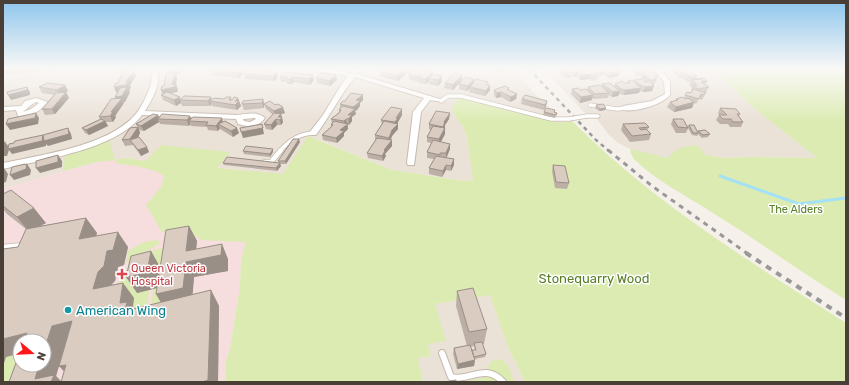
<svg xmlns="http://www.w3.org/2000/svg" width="849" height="385" font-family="Rubik,sans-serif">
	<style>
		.residential { fill: #eae1d7 }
		.medical { fill: #f6ddde; fill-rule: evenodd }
		.green { fill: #dbebb1 }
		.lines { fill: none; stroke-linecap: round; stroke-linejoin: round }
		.stream { stroke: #a4e1f4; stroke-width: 3 }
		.lane-far2-casing { stroke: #c5b9ae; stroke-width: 5 }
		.lane-far1-casing { stroke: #c5b9ae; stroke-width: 6 }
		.lane-casing { stroke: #c5b9ae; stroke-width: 8 }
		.street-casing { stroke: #c5b9ae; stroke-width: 2 }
		.lane-far2 { stroke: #fff; stroke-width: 3.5 }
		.lane-far1 { stroke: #fff; stroke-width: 4.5 }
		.lane { stroke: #fff; stroke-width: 6 }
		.street { fill: #fff; fill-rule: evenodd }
		.rail-far2 { stroke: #999; stroke-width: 2.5; stroke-dasharray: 4 4; stroke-linecap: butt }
		.rail-far1 { stroke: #999; stroke-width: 3; stroke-dasharray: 5 5; stroke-linecap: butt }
		.rail { stroke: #999; stroke-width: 4; stroke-dasharray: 6 6; stroke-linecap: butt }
		.lane-bridge-casing { stroke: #c5b9ae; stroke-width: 5; stroke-linecap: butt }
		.lane-bridge { stroke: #fff; stroke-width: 3.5 }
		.wall { fill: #bcafa6; fill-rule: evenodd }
		.shaded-wall { fill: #998f87 }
		.building { fill: #dbccc1; stroke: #998f87 }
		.health-dot { fill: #e0444e; stroke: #fff; stroke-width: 1.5 }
		.culture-dot { fill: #0f9aa8; stroke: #fff; stroke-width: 1.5 }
		.labels { text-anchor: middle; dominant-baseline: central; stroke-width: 3; stroke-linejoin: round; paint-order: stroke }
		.park-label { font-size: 11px; fill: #588026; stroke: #fff }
		.health-label { font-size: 11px; fill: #be3a42; stroke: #fff; text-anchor: start }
		.near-park-label { font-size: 13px; fill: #588026; stroke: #fff }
		.near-culture-label { font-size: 13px; fill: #0d838f; stroke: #fff; text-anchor: start }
	</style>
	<rect width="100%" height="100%" fill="#f5f0ea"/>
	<path class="residential" d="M3,69H513L536,95L564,122L559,123L451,110L463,127L467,137L473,180L464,181L392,170L314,138L288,175L127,158L97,162L3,189Z
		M543,69H713L750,105L817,158L752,157L724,158L705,155L668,158L635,151L618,143L609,135L597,119L586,114Z
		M490,295L507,345L525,382H423L418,358L431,356L428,344L435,304Z"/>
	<path class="medical" d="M127,158L288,175L241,261L240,286L230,348L226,361V382H3V189L97,162ZM20,341H44V365H20Z"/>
	<path class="green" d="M713,69H846V300C801,272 758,241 713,213C687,196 658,182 635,160C632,157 631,154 630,149L668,158C676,148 686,145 698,146L705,155L724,158L752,157L817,158L750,105Z
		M459,97L559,123L572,121C651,201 752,263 846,323V382H525L507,345L490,295L435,304L446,341L428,344L431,356L418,358L423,382H226V361L230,348L240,286L241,261L246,242L199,240V237L191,238L184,234L162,232L146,205L161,187L164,177C159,168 126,165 116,163L115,160L97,162L63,171L65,155L109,140L115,160L127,158L146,161L161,145L230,152L217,168L283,174L308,136L392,170L464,181L473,180L467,137L463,127L451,110Z
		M156,240L161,243L126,263L129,250L144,242Z
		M171,243L164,311L151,314L153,289L157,288L160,267L140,271L137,292L149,290L147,315L132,318L134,298L107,293L122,279L130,265L154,250L163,248Z
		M20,353V365L31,382H3V366L6,357Z
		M501,359L508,365L514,382H462L483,378L491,361Z"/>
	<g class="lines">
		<path class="stream" d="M720,176L799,204L846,198"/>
		<defs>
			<path id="lane-far2" d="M441,101L448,96H461L551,119H569
				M590,105L617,109L626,108
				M587,116H598
				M280,151C289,140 299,134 313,133"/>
			<path id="lane-far1" d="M265,162H271L281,150
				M3,247L23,245"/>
			<path id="lane" d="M442,353L451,377C469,382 485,362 503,382"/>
			<path id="street" d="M151,69H157C161,85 153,98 145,111L237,115C247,114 257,111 265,118C258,128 248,127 238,124L236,119L142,115C118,149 42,160 3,169V163C41,155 107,146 134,116C138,112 141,106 144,101C149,90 154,81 151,69ZM255,118L256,119L250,122L244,121L243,119Z
				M307,69H326L351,73L354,69H361L357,74L443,100V102L430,100L421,112L414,165H408L407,163L413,112L424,98L355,77C340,95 330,116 316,135H313L309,133L323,115L340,87L348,76Z
				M575,69H581V70L578,72Z
				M654,69H661L670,82V95C661,105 637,112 623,110V106L652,101L665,94L664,82Z
				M36,98L48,102C41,111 30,117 18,116L16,110L3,111V107L21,106L25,101ZM36,102L39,103L31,109L23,112L31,105Z"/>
		</defs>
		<use href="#lane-far2" class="lane-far2-casing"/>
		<use href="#lane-far1" class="lane-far1-casing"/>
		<use href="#lane" class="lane-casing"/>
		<use href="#street" class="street-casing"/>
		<use href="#lane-far2" class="lane-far2"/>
		<use href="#lane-far1" class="lane-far1"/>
		<use href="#lane" class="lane"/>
		<use href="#street" class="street"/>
		<path class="rail-far2" d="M529,69L596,140L609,151"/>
		<path class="rail-far1" d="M608,150L652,186L748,254"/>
		<path class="rail" d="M746,253L846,318"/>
		<defs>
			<path id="lane-bridge" d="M569,119L587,116"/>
		</defs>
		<use href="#lane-bridge" class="lane-bridge-casing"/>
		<use href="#lane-bridge" class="lane-bridge"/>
	</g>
	<path class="wall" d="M3,69H40L37,72L5,74Z
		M44,69H77L46,71Z
		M114,69H133L136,76L130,85L131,87L129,91L130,92L125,102H123L124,103L115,116L116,117L113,122H106L108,126L89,135L85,133L82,128L100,119L99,117L115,99L118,92H116L114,87L118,83L123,73Z
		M165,69H188L176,74L177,78L176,84L178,90L177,92L170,93L180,100H212L224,99L231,97L232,100L238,98L241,106L237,110L212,106L211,104L210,106H182L181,103L176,106L163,100L161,95L163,94L164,86L168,74L166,73Z
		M194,69H242L243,74L239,78L211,75L210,71L194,70Z
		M248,69L278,77L274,81L245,79L244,74Z
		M489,69H505L501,73Z
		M557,69H572V71H573L571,78L564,77Z
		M597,69H621L620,73L619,74L618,76L609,78L603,75H599V78H597L596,80L592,81L590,79L580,80L577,76L573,77L574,72L578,71L597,70Z
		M632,69H647L648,72L658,77L654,85L652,91L643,92L640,91L639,93L624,95L619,94L618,96L612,97L609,95L608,98L594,99L592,98V100L580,103L571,94L572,89L587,90L588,87H601L602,84L614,86L615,84L627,83L628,81H634V80H641L642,77V76H636Z
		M672,69H688L697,76L696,78L707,81L706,83H704L709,87L702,100L699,99L696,104L694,103L692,108L674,112L667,107L670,102L675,101L676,99L684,98L685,95L691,93L692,91L691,90L692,88L689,85L691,81L688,82L683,78H679L671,70Z
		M379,71L406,74L398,81L380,76Z
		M407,71L433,74L442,76V81L438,86L429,84V81L426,84L419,83V82L409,79V74H407Z
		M283,72L314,80L310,85L294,82L292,84H287V82H281L280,77Z
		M462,75V80L453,90L444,88L445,83Z
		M316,78L337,80L330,86L317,83Z
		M474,82L488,84L490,90L485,96L469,92L470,88L467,91L459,89V84Z
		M65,85L68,91L65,92H66L69,98L55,114L45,115L42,109L55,95L42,93L39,87Z
		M494,90H509L517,94L516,99L510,102L501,97L496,98L494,95Z
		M263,99L264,104L285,113L281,114L283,122L281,125H277L272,130L266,129L264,124L273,115L266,109L264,105V108L244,110L242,104Z
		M522,99L547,101L546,106L544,110L521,104Z
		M363,100L360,103V106L357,110L355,111L356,114L352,117V121L349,125H348V129L344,133V136L337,143L323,140L322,135L331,127V125L332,124L331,119L339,112V110L340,108V104L345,101Z
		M596,105L606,108L605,110L599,111L595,108Z
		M720,108L740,114L739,117L743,122L741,127H730L728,124H720L716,120L719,115L718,113Z
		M402,109V115L398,122V129L392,136L391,140L392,146L385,154L386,156L383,161L368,158L367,153L375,141V135L382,125L381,120Z
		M555,110L554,112L557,113L555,118L543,115L544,112Z
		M450,113L449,119L445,125V134L441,142L450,144V149L446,158L454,165L451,171L446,170L442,177L429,174V168L434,159L427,158V152L432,143L427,142V137L431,130L429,129V124Z
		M190,116L191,118H222L223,122L239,133L233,137L220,129V128L218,131L208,130L207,127L191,126L190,124L189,126L160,124L159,122L144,131L139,130L140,133L138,138L149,152L141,156L133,145L125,146L122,140L138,127L136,124L159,118Z
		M673,119L688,126L689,125L698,132V131L710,134L708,137L702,138L698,134L697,136L692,135L688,128L686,133H676L671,124Z
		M623,124L649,127L647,130L651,134L649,140L630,142L621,130Z
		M300,142L286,164H280L281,166L277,171L224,165L223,163H279L278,161Z
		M243,151L273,152L270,157L244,154Z
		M553,165L569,183L567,189L555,188L552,171Z
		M3,194L46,223L40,226L86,218L97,233L96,236L128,247L124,265L118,267L115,281L111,285L123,283L134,298L133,309L161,303L156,294L157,288L137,293L151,251L160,267L158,277L189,226L197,241L196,249L228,259V271L194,277L192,295L211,290L219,306L218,382H9L19,354L6,357L3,366V249L18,247L26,229L7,214L3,209ZM59,366L64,372L61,382L56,376Z
		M457,291L487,329L484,344H482L486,354L485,357L475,359L474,366L457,369L453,354L454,348L467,346L456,306ZM474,346L475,350H472L471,347Z"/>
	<path class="shaded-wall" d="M35,69H40L37,72Z
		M123,69H133L136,76L130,85L131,87L129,91L130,92L125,102H123L124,103L115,116L116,117L113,122L110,116L111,112L117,102L115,97L125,91L116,92L114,87L126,85V74Z
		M171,69H188L176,74L177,78L176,84L178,90L177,92L163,95L161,90L172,85L167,71Z
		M241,69H242L243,74L239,78L238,73Z
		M405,69H406V74L398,81V76Z
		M502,69H505L501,73Z
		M620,69H621L620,73L619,74L618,76L609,78L610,73Z
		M604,70L603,75L600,76L601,71Z
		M433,71V76L429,79V81L426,84V79Z
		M578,71L577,76L573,77L574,72Z
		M277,72L278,77L274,81L273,76Z
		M592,74L590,79L580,80L582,75Z
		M313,75L314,80L310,85L309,79Z
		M336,75L337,80L330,86L329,81Z
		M462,75V80L453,90V85Z
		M442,76V81L438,86V80Z
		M293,77L294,82L292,84L291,79Z
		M474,79V84L470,87V88L467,91L468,86Z
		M707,81L706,83H703L696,82Z
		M65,85L68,91L60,95L57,90Z
		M490,85V90L485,96L486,91Z
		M654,86L652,91L643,92L645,87Z
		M27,87L30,92V95L11,100L8,95Z
		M641,88L639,93L624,95L625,90Z
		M620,91L618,96L612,97L613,92Z
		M66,92L69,98L55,114L52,109Z
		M501,92V97L496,98L497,93Z
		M517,94L516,99L510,102L511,97Z
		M363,95V100L360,103V106L357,110L355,111L356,114L352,117V121L349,125L348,115L353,110V107L356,100Z
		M593,95L592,100L580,103L581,97Z
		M180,97L181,103L176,106L174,100Z
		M211,97L212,101H210L211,104L210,106L208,101Z
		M238,98L241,106L237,110L235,105V101Z
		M263,99L264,104V108L262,103Z
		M547,101L546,106L544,110L545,105Z
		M694,102L692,108L674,112L676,107Z
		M283,107L285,113L281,114L283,122L281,125L280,120L276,117L274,111Z
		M606,108L605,110L599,111L600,109Z
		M402,109V115L398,122V129L392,136L389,143V138L392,130L395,127V122L396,118Z
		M36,113L39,118L38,124L10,130L6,124Z
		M450,113L449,119L445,125V128L443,132L444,122Z
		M158,115L160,119H158L159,122L144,131L141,126Z
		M190,116L192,121H189L190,124L189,126L187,120Z
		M222,118L223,124H218L220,128L218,131L216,126Z
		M276,119L277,125L272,130L271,125Z
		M346,119L348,129L344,133V136L337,143L336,138L340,130L345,126L344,121Z
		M105,121L108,126L89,135L86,130Z
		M262,124L264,134L243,138L241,132Z
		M138,127L140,133L134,144L130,139Z
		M68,128L71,134L72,139L48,146L46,144V146L12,154L9,150L7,156H3V148L5,142L9,147L43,135L47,140Z
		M237,128L239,133L233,137L231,131Z
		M445,128V134L439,145V139Z
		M299,139L300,142L286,164L285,161Z
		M392,140V146L385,154L386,156L383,161L382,156L384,150Z
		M450,144V149L446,159V153Z
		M147,147L149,152L141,156L138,150Z
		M273,149V152L270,157V154Z
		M58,155L62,161V167L40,173L36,168Z
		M454,159V165L451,171V166Z
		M280,163L281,166L277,171L276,168Z
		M25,164L27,166V164L31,170L30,175L14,180L10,175L25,165Z
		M446,165V170L442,177L443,171Z
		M4,168L8,174L6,182L3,183V170Z
		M34,208L46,223L29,232L17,217Z
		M86,218L97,233L90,255L79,239Z
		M189,226L197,241L195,260L222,244L228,259V271L194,277L192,303L165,309L156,294L186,251Z
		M118,232L128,247L124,265L118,267L115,281L109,287L93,289L98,272L107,251Z
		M151,251L160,267L157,288L137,293L126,277Z
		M123,283L134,298L132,310L136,326L120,303Z
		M211,290L219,306L218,382H202Z
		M72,321L66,365L74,380L59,366L56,376L62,382H39L35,379L39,365H44V350L52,326Z
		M27,333L36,341H20V353L6,357L3,366V339Z
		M475,360L474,366L457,369L458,364Z"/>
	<path class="building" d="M210,69H241L238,73L209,70Z
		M248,69L277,72L273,76L244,74Z
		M382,69H405L398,76L379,71Z
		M408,69H414L411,72L407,71Z
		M414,69H418L428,72L430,70L433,71L426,79L419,78L421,75L418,77L409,74Z
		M563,69H570L573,71L572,73L565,72Z
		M588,69H597L600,73H595L597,75L593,76L592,74L582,75L578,71L574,72L576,70L578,71Z
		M599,69H620L618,70L620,71L610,73L604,70L601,71Z
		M637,69H647L648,72H654L658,77H654L656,80H649L648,78L642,77L646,76L643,71H638Z
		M677,69H688L697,76L690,77L685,73H681Z
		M134,70L126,82H128L126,85L114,87L115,84L118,83L124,71Z
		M283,72L313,75L309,79L293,77L291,79H286L287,77H280Z
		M175,73L172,85L176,84L175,87L161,90L162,86H164L166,74Z
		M320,73L336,75L329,81L316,78Z
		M454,73L462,75L453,85L445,83Z
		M433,74L442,76L438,80L429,79Z
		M465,77L474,79L468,86L459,84Z
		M703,78L707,81H703L701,79L694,80L692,79Z
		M476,79L488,82L486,84L490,85L486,91L470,87Z
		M642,79L645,82L649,81L654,86L645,87L640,85L634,80Z
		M701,79L704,82H701L709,87L698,89L693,85H697L691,80Z
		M632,80L641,88L625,90L621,89L615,84L622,81L625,83H630L628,81Z
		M47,83L65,85L57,90L39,87Z
		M610,83L620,91L613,92L602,84Z
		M600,85L609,93L595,94L588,87Z
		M505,86L509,88L507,89L517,94L511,97L501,92L497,93L494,90Z
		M27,87V90L8,95L7,92Z
		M127,87L122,96L115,97L120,88Z
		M578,88L580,90L586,89L593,95L581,97L572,89Z
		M693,89L706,93L704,95L701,94L699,99L685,95L687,92L691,93Z
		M66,92L52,109H42L56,93Z
		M167,92L180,97L174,100L161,95Z
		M351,93L363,95L356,100L360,101L356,105L353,107L340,104L343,101H345Z
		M525,95L547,101L545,105L522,99Z
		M184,96L211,97L208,101L180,100Z
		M226,97H231L229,100H232L234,97L238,98L235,101H239L235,105L210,101L214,98L224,99Z
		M682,97L685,99L688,98L694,102L676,107L670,102L678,100L676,99Z
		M122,98L111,112H113L110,116L99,117L111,99Z
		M263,99L262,103L242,104L243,101Z
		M270,101L275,105L278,104L283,107L274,111L264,104Z
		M603,104L606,108L600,109L596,105Z
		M342,106L355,109L348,115H352L348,119H346L344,121L331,119L339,113L341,110H339Z
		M391,107L402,109L396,118H398L395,122L381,120Z
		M546,108L555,110L554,112L557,113L556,115L544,112Z
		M720,108L736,109L740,114H737L743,122H733L731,119H723L719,115H727Z
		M436,111L450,113L444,122H445L443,127L429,124Z
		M36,113L35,118L6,124L8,119Z
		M274,113L281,114L278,117H282L280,120L276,119L271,125L264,124Z
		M153,114L158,115L141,126L136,124Z
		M162,114L190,116L187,120L158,119Z
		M193,117L222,118L216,126L206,125L208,122L189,121Z
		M101,119L105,121L86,130L82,128Z
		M673,119H683L688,128L678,127Z
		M225,121L237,128L231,131L218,124Z
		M334,121L348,124L340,130L344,131L336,138L322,135L330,128L333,125H331Z
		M384,121L398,124L392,130L389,138L375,135Z
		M645,123L649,127L639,128L641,130L646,129L651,134L632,136L623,124Z
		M262,124L263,128L241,132L240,128Z
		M689,125H694L698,133H693Z
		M433,126L445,128L439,139L427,137Z
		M138,127L130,139L122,140L130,128Z
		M68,128L69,134L44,141L43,135Z
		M705,130L710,134L703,135L698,131Z
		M43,135L42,141L8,149L9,144L14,143L15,141Z
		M139,137L147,147L138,150L130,140Z
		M377,138L392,140L384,150L385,151L382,156L367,153Z
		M293,139H299L285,161H278Z
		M433,140L450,144L446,153H440V155L427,152Z
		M3,142H5L3,148Z
		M246,146L273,149L270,154L243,151Z
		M58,155V162L36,168V161Z
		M436,156L454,159L451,166L446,165L443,171L429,168Z
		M227,157L280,163L276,168L223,163Z
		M25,164V165L27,164L26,169L10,175L12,167Z
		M553,165L565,166L569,183L556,182Z
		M11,190L34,208L17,217L3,206V194Z
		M86,218L79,239L118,232L113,250L107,251L104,266L98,272L93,289L123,283L120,303L127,302L125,311L211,290L208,380L202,382H61L66,365L59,366L72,321L52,326L44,350V341H24L27,333L3,339V249L18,247L26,229Z
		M189,226L186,251L222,244L221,255L186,262L183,288L156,294L166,230Z
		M151,251L147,273L126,277L131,256Z
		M473,288L487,329L469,332L457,291Z
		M482,342L486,354L474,357L472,350H476L474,343Z
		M470,345L475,360L458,364L454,348Z
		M20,352V365H39L35,379L54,375L51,382H9Z
		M456,380V382H445Z"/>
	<linearGradient id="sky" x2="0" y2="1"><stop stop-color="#8dc6ed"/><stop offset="0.56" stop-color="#faf8f6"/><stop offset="1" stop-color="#faf8f6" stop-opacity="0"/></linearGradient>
	<rect width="849" height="123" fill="url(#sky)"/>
	<path class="health-dot" d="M120 268h4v4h4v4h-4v4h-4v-4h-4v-4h4z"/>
	<circle class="culture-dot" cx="68" cy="310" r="4"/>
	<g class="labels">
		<g class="park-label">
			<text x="796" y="209">The Alders</text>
		</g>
		<g class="health-label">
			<text x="131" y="268">Queen Victoria<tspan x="131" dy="13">Hospital</tspan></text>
		</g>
		<g class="near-park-label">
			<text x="594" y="278">Stonequarry Wood</text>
		</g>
		<g class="near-culture-label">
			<text x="76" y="310">American Wing</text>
		</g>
	</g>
	<rect width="849" height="385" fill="none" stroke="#4a3f37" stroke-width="8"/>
	<g transform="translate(32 353) rotate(109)"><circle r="19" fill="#ffffff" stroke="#b7b2af"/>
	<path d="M0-3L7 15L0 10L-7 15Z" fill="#ff171c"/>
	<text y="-6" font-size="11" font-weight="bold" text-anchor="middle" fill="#4a3f37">N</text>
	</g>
</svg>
